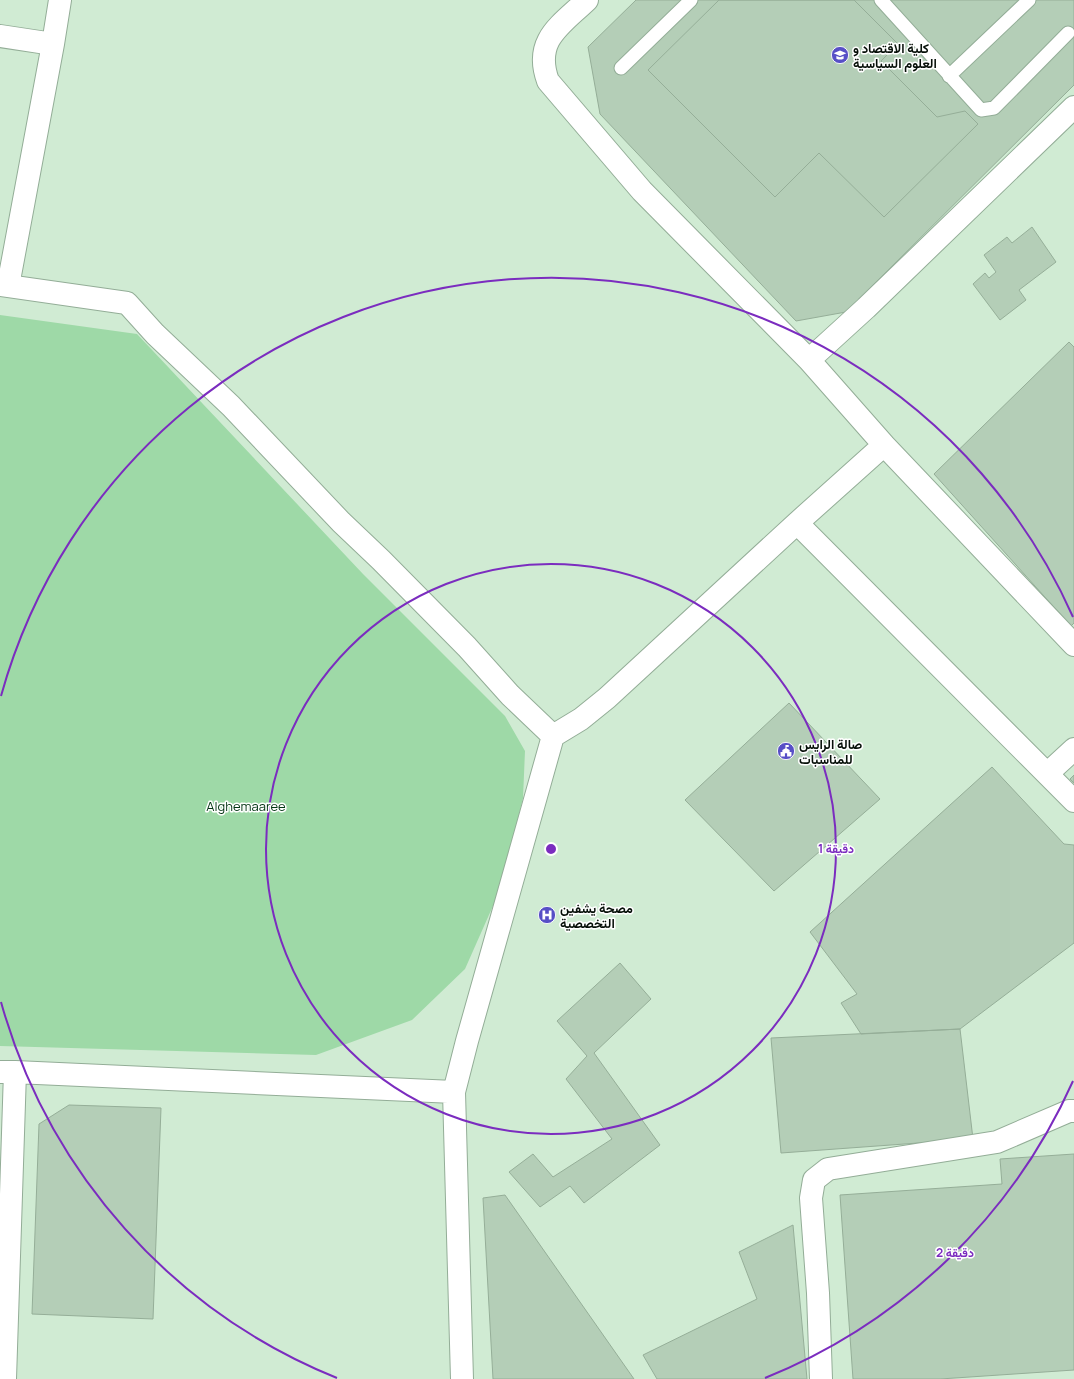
<svg xmlns="http://www.w3.org/2000/svg" width="1074" height="1379" font-family="Manrope,Vazirmatn,sans-serif">
	<style>
		.green { fill: #9ed9a7 }
		.building { fill: #b4ceb7; stroke: #95ae98 }
		.lines { fill: none; stroke-linecap: round; stroke-linejoin: round }
		.service-casing { stroke: #93ad97; stroke-width: 15 }
		.minor-casing { stroke: #93ad97; stroke-width: 24 }
		.service { stroke: #fff; stroke-width: 13 }
		.minor { stroke: #fff; stroke-width: 22 }
		.ring { fill: none; stroke: #7b2cbf; stroke-width: 2 }
		.labels { text-anchor: middle; dominant-baseline: central; stroke-width: 3; stroke-linejoin: round; paint-order: stroke }
		.poi-label { font-size: 13px; font-weight: bold; fill: #060f08; stroke: #fff; text-anchor: start }
		.park-label { font-size: 13px; fill: #023412; stroke: #fff }
		.centre { fill: #7b2cbf; stroke: #fff; stroke-width: 2 }
		.ring-label { font-size: 12px; text-anchor: middle; font-weight: bold; fill: #7b2cbf; stroke: #fff; stroke-width: 3; stroke-linejoin: round; paint-order: stroke }
	</style>
	<rect width="100%" height="100%" fill="#d0ebd3"/>
	<path class="green" d="M0,315L137,334L363,574L505,716L525,751L523,798L500,890L465,969L412,1020L316,1055L0,1046Z"/>
	<path class="building" d="M636,0H1074V85L846,312L796,321L600,114L588,47Z
		M719,0H854L898,44L881,61L937,117L965,111L978,124L884,217L819,153L775,197L648,70Z
		M1032,227L1056,262L1019,290L1026,300L1000,320L973,284L985,273L989,278L996,272L984,255L1007,237L1012,243Z
		M1069,342L1074,347V623L1071,626L934,474Z
		M789,703L880,799L774,891L685,800Z
		M992,767L1064,844L1074,845V943L960,1029L861,1034L841,1003L857,994L810,932Z
		M1074,775V783L1070,779Z
		M620,963L651,999L594,1053L660,1145L584,1203L570,1186L540,1207L509,1172L533,1154L553,1177L612,1139L566,1079L587,1056L557,1021Z
		M960,1029L973,1139L781,1153L771,1038Z
		M69,1105L161,1108L153,1319L32,1314L39,1124Z
		M1074,1154V1370L940,1379H853L840,1195L1002,1184L1000,1159Z
		M505,1195L634,1379H493L483,1198Z
		M793,1225L807,1379H657L643,1355L757,1299L739,1252Z"/>
	<g class="lines">
		<defs>
			<path id="service" d="M881,0L981,110L994,108L1068,33
				M621,68L691,0
				M949,76L1029,0"/>
			<path id="minor" d="M587,0C561,25 533,40 548,81L642,191L809,360L884,445L1074,645
				M0,36L53,44
				M0,285L127,303L155,334L231,406L341,522L381,560L467,647L510,695L553,736
				M8,286L53,44L60,0
				M809,360L866,308L1074,107
				M797,523L1074,801
				M1048,773L1074,749
				M0,1072H15L5,1379
				M15,1072L454,1092
				M462,1379L454,1092L467,1041L553,736L581,719L607,698L797,523L884,445
				M821,1379L818,1293L811,1198L814,1180L828,1169L997,1142L1069,1111H1074"/>
		</defs>
		<use href="#service" class="service-casing"/>
		<use href="#minor" class="minor-casing"/>
		<use href="#service" class="service"/>
		<use href="#minor" class="minor"/>
	</g>
	<g class="ring">
		<circle cx="551" cy="849" r="285"/>
		<path d="M1073 1081A571 571 0 0 1 765 1378M337 1378A571 571 0 0 1 1 1002M1 696A571 571 0 0 1 1073 617"/>
	</g>
	<defs>
		<symbol id="university-disc" viewBox="-11 -11 22 22"><circle r="9.5" fill="#574fc6" stroke="#fff"/><path d="M0-5L7-2L0 1L-7-2ZM-4 1L0 2.5L4 1V4Q0 6-4 4Z" fill="#fff"/></symbol>
		<symbol id="civic-disc" viewBox="-11 -11 22 22"><circle r="9.5" fill="#574fc6" stroke="#fff"/><path d="M-.6-6.5H3V-4.5H.6V-3L4-1V1h2V6H-6V1h2V-1L-.6-3ZM-1.2 2.5V6h2.4V2.5Z" fill="#fff"/></symbol>
		<symbol id="hospital-disc" viewBox="-11 -11 22 22"><circle r="9.5" fill="#574fc6" stroke="#fff"/><path d="M-5-5h3v3.5h4V-5h3V5h-3V1.5h-4V5h-3Z" fill="#fff"/></symbol>
	</defs>
	<g fill-rule="evenodd">
		<use href="#university-disc" x="830" y="45" width="20" height="20"/>
		<use href="#civic-disc" x="776" y="741" width="20" height="20"/>
		<use href="#hospital-disc" x="537" y="905" width="20" height="20"/>
	</g>
	<g class="labels">
		<g class="poi-label">
			<text x="853" y="48">كلية الاقتصاد و<tspan x="853" dy="15">العلوم السياسية</tspan></text>
			<text x="799" y="744">صالة الرايس<tspan x="799" dy="15">للمناسبات</tspan></text>
			<text x="560" y="908">مصحة يشفين<tspan x="560" dy="15">التخصصية</tspan></text>
		</g>
		<g class="park-label">
			<text x="246" y="806">Alghemaaree</text>
		</g>
	</g>
	<circle cx="551" cy="849" r="6" class="centre"/>
	<g class="ring-label">
		<text x="836" y="853">1 دقيقة</text>
		<text x="955" y="1257">2 دقيقة</text>
	</g>
</svg>
